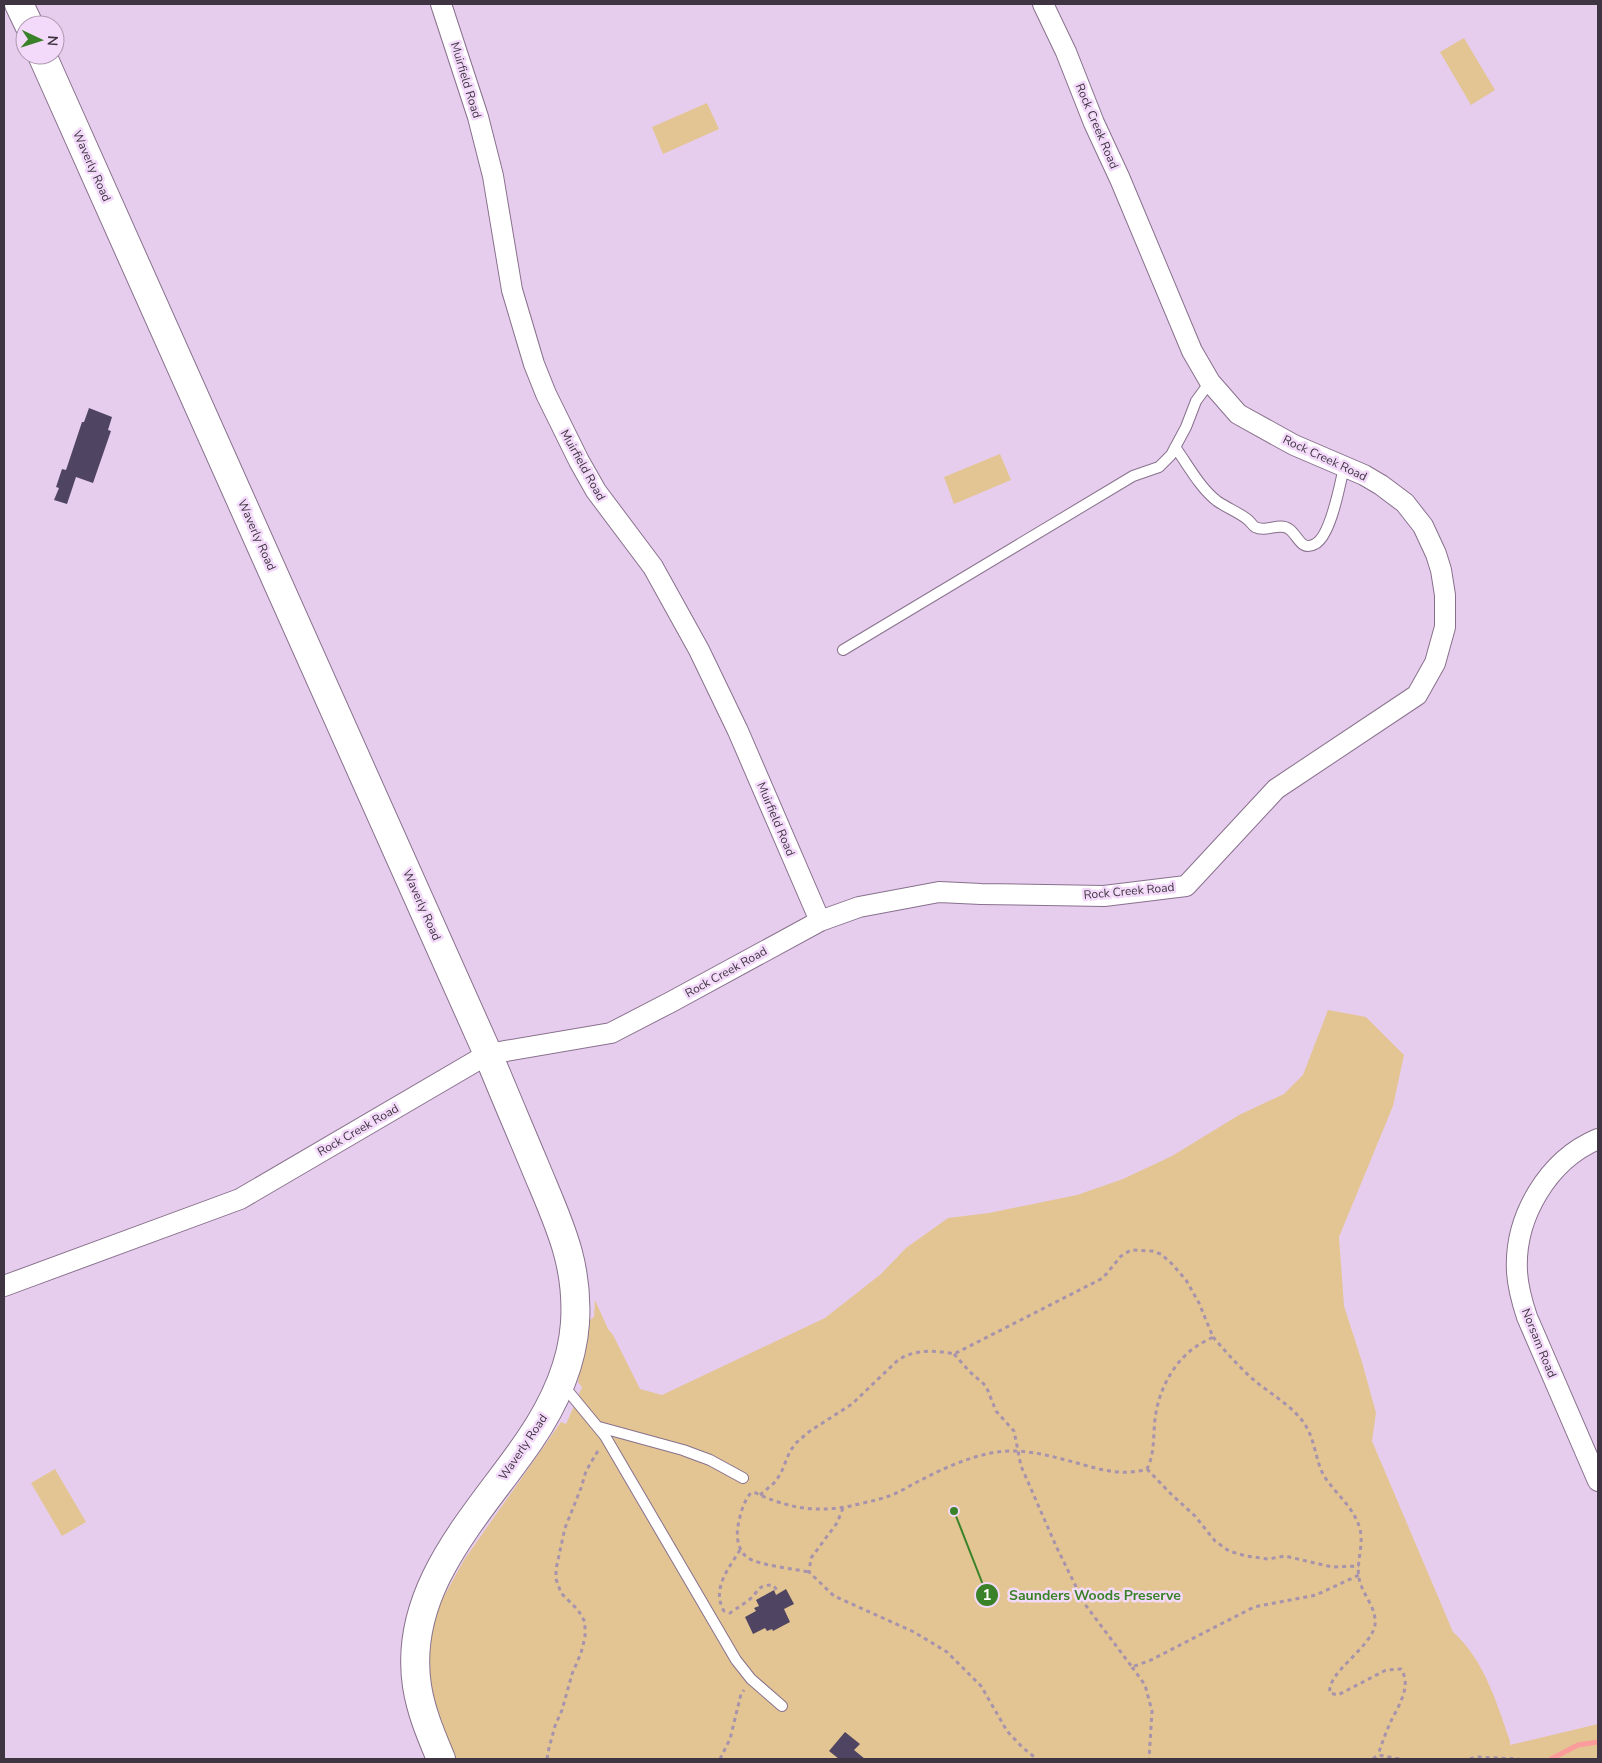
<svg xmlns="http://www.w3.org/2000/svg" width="1602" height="1763" font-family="'Nunito Sans',sans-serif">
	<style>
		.green { fill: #e3c593 }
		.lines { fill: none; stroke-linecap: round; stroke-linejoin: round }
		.stream { stroke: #fb9b9b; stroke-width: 5 }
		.building { fill: #4f4563 }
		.lane-casing { stroke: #88718d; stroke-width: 12 }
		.street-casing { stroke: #88718d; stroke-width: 22 }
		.secondary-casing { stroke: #88718d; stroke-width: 30 }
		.path { stroke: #a793ac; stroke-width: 3; stroke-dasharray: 4 4; stroke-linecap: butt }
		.lane { stroke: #fff; stroke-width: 10 }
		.street { stroke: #fff; stroke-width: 20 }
		.secondary { stroke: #fff; stroke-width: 28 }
		.labels { text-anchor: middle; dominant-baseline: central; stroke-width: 5; stroke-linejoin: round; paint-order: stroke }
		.street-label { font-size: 12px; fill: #3f3441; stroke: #f4dafa }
		.leader { fill: none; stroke: #3a8229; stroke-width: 2 }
		.callout-dot { fill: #3a8229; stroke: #f4dafa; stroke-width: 2 }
		.mark-label { font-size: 15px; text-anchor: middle; font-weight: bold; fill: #fff }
		.callout-label { font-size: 14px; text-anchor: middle; font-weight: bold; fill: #3a8229; stroke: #f4dafa; stroke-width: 5; stroke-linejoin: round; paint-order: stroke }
	</style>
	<rect width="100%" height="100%" fill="#e7cded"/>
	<path class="green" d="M1464,38L1495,90L1471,105L1440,52Z
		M707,103L719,129L663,154L652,127Z
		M1000,454L1011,480L954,504L944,477Z
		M1328,1010L1366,1017L1404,1055L1393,1106L1339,1237L1344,1306L1362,1362L1376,1413L1372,1441L1453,1632C1484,1659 1497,1704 1510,1741V1745L1598,1724V1759H455L429,1692L428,1652L437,1609L464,1560L561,1422L566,1424L567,1422L582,1387L578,1382L584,1324L594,1317L595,1300L608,1329L613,1335L640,1389L662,1395L825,1318L881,1274L906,1248L948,1218L989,1213L1077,1195L1123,1179L1172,1156L1239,1115L1284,1094L1303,1075Z
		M55,1469L86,1522L62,1536L31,1483Z"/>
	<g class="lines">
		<path class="stream" d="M1551,1759L1578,1745L1598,1742"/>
	</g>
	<path class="building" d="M89,408L112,417L108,430L111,431L93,483L76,477L67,504L54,500L59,488L56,487L62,469L66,470L82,422H84Z
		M786,1589L794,1604L784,1609L790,1622L773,1631L772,1629L767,1631L765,1628L753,1634L745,1617L756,1611L754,1608L759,1606L756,1600L774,1590L776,1595Z
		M845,1732L860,1744L854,1750L865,1759H839L829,1751Z"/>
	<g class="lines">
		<defs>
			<path id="lane" d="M1175,447C1188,465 1200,488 1217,501C1227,508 1238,512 1247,519C1250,521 1252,525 1255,527C1266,533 1279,522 1289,529C1298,535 1301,552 1315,544C1331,536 1340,484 1344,467
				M843,650L1133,476L1159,467L1171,455L1186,427L1196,401L1210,382
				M563,1385L605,1436L736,1660L751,1679L782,1706
				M599,1427L683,1450L710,1460L743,1478"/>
			<path id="street" d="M441,4L478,117L493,176L512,290L534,364L546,394L579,461L596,491L653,567L699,650L738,731L820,921
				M1598,1139C1548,1160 1514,1217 1517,1272C1518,1287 1522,1302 1527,1317L1598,1481
				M4,1286L240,1199L488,1054L611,1033L671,1002L820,921L859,907L939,892L981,894L1104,896L1186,886L1276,789L1417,695L1435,663L1445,627V595L1441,570L1436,554L1423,526L1405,503L1381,485L1364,475L1294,445L1238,414L1210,382L1192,351L1120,179L1094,123L1066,52L1043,4"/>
			<path id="secondary" d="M19,4L29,25
				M42,55L488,1054C503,1091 519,1128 534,1164C557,1220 579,1261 575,1323C572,1366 553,1406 529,1441C479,1514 402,1588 417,1686C421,1712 431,1735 441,1759"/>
		</defs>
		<use href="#lane" class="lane-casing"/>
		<use href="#street" class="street-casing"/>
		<use href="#secondary" class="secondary-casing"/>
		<path class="path" d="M1213,1337C1226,1352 1240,1368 1255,1381C1271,1394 1292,1406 1304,1423C1316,1440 1315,1463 1326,1479C1338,1496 1354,1508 1360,1529C1364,1546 1356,1562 1359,1578C1362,1595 1377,1607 1375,1625C1371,1648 1326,1673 1330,1693L1338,1695L1386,1670L1401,1669C1412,1686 1399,1705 1391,1721C1386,1732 1382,1743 1378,1755
			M954,1354L970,1372L986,1386L996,1411L1014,1431L1021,1466L1056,1546L1084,1603L1132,1667L1151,1660L1254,1607L1316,1595L1359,1575
			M1147,1469L1170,1493L1195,1516L1215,1541L1229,1551L1246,1556L1268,1559L1285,1556L1332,1567L1359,1566
			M760,1495L775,1482L781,1473L790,1451L797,1442L810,1431L852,1404L898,1360C916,1349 934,1350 954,1354L1103,1278L1121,1256L1131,1250L1152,1251L1161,1254L1171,1263L1186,1280L1199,1303L1213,1337C1205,1341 1196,1346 1190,1351C1170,1368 1158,1394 1155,1419C1153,1436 1155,1453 1147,1469C1117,1478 1091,1466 1062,1459C1039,1453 1015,1448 991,1453C967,1458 944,1468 923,1479C912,1484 901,1492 889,1496C881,1499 872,1501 863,1503C824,1513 797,1511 760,1495L754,1492L750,1494C743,1503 740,1515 738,1526C736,1537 738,1551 748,1558C759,1565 794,1569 809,1572
			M843,1508L837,1523L811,1558L809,1572L834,1596L914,1632L947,1652L981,1686L1007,1731L1023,1748L1037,1759
			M740,1550C729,1568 711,1589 724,1611L730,1613C737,1608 744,1604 750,1599C760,1590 757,1585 773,1585L779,1593
			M1132,1667L1145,1685L1152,1711L1149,1759
			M547,1759L549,1748L555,1726L562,1710L572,1674L581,1653L585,1637V1622L578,1610L561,1593L556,1579V1569L565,1528L581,1488L586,1471L599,1449
			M720,1759L730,1739L741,1694L744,1690
			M1373,1759L1378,1755L1400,1759
			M1470,1759L1476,1757L1519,1759"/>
		<use href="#lane" class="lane"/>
		<use href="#street" class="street"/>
		<use href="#secondary" class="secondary"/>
	</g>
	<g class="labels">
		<g class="street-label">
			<text transform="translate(466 80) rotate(73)">Muirfield Road</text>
			<text transform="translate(1097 126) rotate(67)">Rock Creek Road</text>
			<text transform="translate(92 166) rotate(66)">Waverly Road</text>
			<text transform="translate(1325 458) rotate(25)">Rock Creek Road</text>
			<text transform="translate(583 465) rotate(61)">Muirfield Road</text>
			<text transform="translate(257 535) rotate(66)">Waverly Road</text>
			<text transform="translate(776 819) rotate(67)">Muirfield Road</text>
			<text transform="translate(1129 891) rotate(-5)">Rock Creek Road</text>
			<text transform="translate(422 905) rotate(66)">Waverly Road</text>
			<text transform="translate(726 972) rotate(-29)">Rock Creek Road</text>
			<text transform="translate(358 1130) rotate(-30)">Rock Creek Road</text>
			<text transform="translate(1539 1343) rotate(68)">Norsam Road</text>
			<text transform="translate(523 1447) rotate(-56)">Waverly Road</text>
		</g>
	</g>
	<path class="leader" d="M954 1511L987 1595"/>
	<g class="callout-dot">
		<circle cx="954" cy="1511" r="5"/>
		<circle cx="987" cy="1595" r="12"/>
	</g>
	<g class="mark-label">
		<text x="987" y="1600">1</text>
	</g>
	<g class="callout-label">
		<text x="1095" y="1600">Saunders Woods Preserve</text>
	</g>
	<rect width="1602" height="1763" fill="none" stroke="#3f3441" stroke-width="10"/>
	<g transform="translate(40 40) rotate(94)"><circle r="24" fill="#f4dafa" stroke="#ac98b0"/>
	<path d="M0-4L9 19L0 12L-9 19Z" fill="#3a8229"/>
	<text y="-8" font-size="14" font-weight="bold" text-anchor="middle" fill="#3f3441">N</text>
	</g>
</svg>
